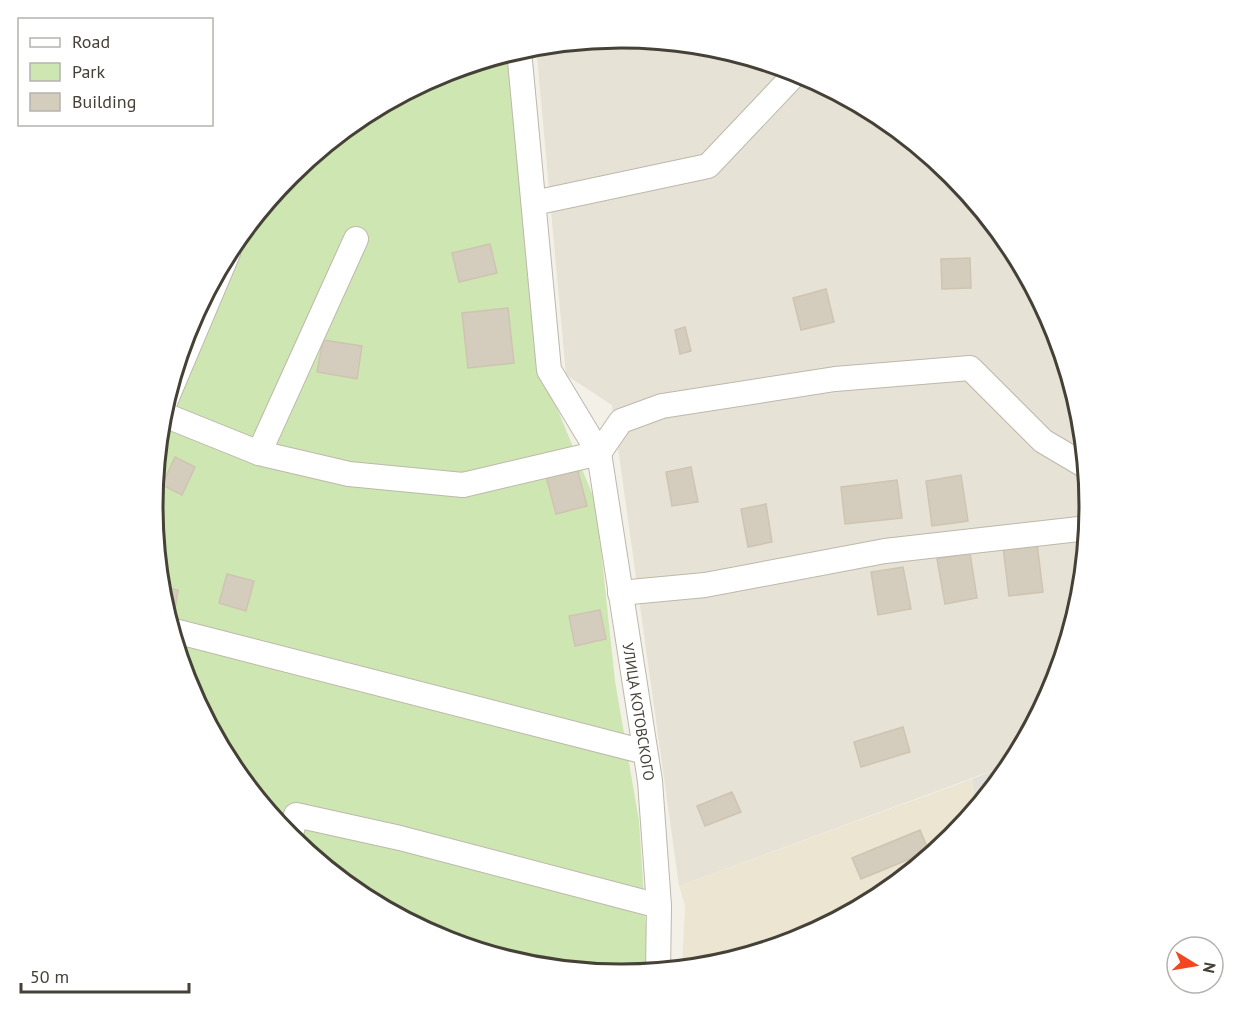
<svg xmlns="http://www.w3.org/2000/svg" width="1243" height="1013" font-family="'PT Sans',sans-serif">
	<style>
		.residential { fill: #e7e2d6 }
		.industrial { fill: #e3dfd9 }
		.education { fill: #ece5d2 }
		.green { fill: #cde6b2 }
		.building { fill: #d4ccbd; stroke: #cfc4b1; stroke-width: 1.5 }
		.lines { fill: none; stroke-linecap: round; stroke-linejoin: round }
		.minor-casing { stroke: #beb8ab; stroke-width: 26 }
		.minor { stroke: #fff; stroke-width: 24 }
		.labels { text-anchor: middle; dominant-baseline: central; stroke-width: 6; stroke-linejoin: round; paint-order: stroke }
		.street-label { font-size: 15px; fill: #464137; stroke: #fff }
		.rim { fill: none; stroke: #464137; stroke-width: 3 }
	</style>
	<rect width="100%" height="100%" fill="#f3f0e8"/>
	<path class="residential" d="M622,38L713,47L801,73L882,117L953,175L1012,246L1055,327L1082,415L1090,507L1081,598L1055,686L1013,763L679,886L612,405L566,375L536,46Z"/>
	<path class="industrial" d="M1013,763L1011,767L976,810L972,779Z"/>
	<path class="education" d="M972,779L976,810L953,838L882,897L801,940L713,967L682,970L685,905L679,886Z"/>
	<path class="green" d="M509,53L525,248L540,377L552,396L596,503L615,681L639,821L649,973L621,975L530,966L442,940L361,896L290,838L231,767L188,686L161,598L153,506L162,415L232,246L290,175L361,116L442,73Z"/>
	<path class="building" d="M490,244L497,273L459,282L452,253Z
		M970,258L971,288L942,289L941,259Z
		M826,289L834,322L801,330L793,298Z
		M508,308L514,363L468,368L462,313Z
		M685,327L691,351L680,354L675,330Z
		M323,340L362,346L357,379L317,372Z
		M175,457L195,467L182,495L162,485Z
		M691,467L698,502L672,506L666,472Z
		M577,468L587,506L556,514L546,476Z
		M961,475L968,521L932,526L926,481Z
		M897,480L902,518L845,524L841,487Z
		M766,504L772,542L748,547L741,509Z
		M1037,543L1043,592L1009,596L1003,547Z
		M970,553L977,598L945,604L937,559Z
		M903,567L911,609L878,615L871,572Z
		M227,574L254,581L246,611L219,603Z
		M160,587L178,590L175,609L164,607Z
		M600,610L606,639L575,646L569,616Z
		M903,727L910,752L861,767L854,742Z
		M732,792L741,812L705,826L697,806Z
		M920,830L929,851L861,879L852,858Z"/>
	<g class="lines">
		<defs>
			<g id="minor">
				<path id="s1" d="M519,50L549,370L599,453L650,781L659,906L658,972"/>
				<path d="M534,203L708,166L797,72"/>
				<path d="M165,402L228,253"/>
				<path d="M162,414L259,453L349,474L463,485L599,453L621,421L662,406L835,379L970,368L1043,441L1087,467"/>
				<path d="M259,453L356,239"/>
				<path d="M620,593L705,585L885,551L1088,528"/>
				<path d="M171,630L645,752"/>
				<path d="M290,838L296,815L400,838L659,906"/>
			</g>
		</defs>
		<use href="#minor" class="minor-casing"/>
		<use href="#minor" class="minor"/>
	</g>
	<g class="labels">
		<g class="street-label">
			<text stroke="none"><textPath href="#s1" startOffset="680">УЛИЦА КОТОВСКОГО</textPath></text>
		</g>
	</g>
	<path d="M0 0H1243V1013H0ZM163 506a458 458 0 1 1 916 0a458 458 0 1 1-916 0Z" fill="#fff" fill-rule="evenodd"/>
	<path class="rim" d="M163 506a458 458 0 1 1 916 0a458 458 0 1 1-916 0Z"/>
	<rect x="18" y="18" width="195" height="108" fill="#ffffff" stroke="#b5b3af" stroke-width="1.5"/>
	<rect x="30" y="38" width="30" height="9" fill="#ffffff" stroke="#b5b3af" stroke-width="1.5"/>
	<text x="72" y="48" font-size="18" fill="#464137">Road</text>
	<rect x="30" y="63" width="30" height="18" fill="#cde6b2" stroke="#b5b3af" stroke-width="1.5"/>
	<text x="72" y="78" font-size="18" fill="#464137">Park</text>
	<rect x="30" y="93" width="30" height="18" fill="#d4ccbd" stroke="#b5b3af" stroke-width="1.5"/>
	<text x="72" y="108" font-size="18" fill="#464137">Building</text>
	<g transform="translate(1195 965) rotate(101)"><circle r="28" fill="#ffffff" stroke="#b5b3af" stroke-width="1.5"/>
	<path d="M0-4.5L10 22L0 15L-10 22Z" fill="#f24720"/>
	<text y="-9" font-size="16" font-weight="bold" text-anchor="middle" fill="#464137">N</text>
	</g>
	<path d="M21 983v9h168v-9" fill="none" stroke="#464137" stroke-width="3"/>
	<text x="30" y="983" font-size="18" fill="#464137" stroke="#ffffff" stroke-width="4.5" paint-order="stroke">50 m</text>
</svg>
